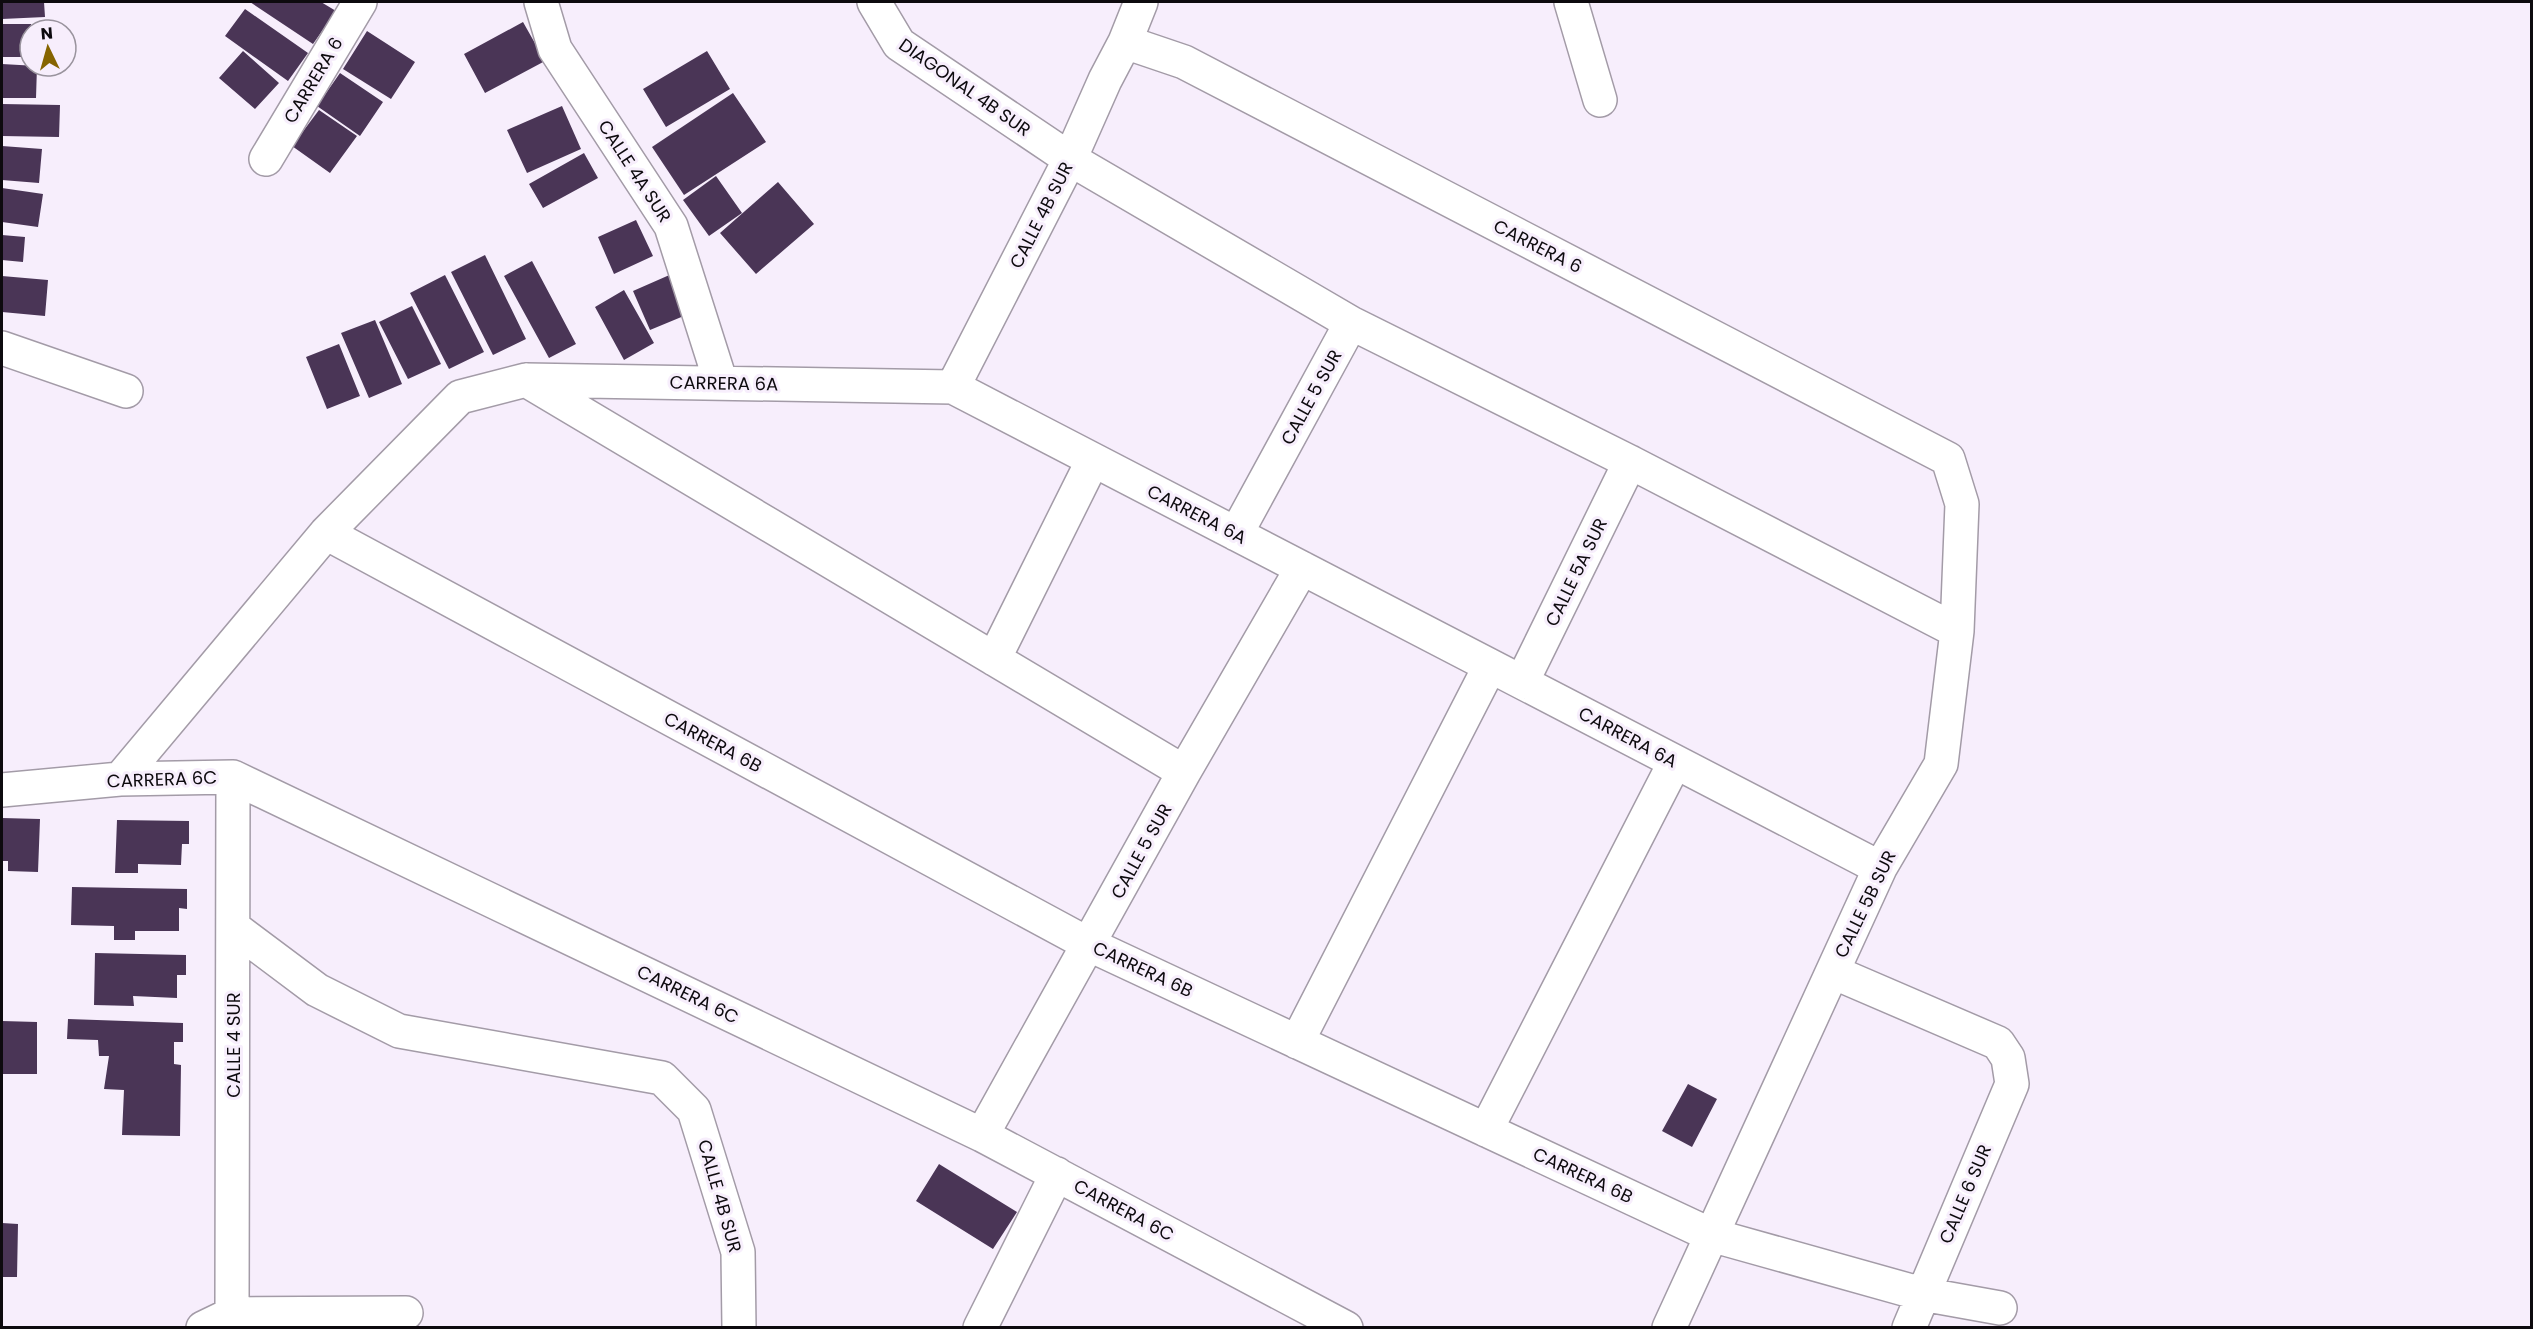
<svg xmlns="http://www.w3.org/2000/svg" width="2533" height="1329" font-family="Poppins,sans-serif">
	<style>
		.building { fill: #4a3556 }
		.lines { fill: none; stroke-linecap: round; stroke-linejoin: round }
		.minor-casing { stroke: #a39ba7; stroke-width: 36 }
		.minor { stroke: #fff; stroke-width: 33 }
		.labels { text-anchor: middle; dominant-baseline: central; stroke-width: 6; stroke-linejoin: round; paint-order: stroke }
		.street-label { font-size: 18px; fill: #0d0a0e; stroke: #f7eefc }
	</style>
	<rect width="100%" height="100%" fill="#f7eefc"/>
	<path class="building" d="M2,2H44L45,17L2,19Z
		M250,2H321L336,11L313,44Z
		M245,9L308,53L288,81L225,36Z
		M523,22L545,61L485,93L464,54Z
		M2,24H31L30,57H2Z
		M367,31L415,62L391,99L343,69Z
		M243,51L279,83L255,109L219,78Z
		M707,51L730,89L666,127L643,89Z
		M2,64L37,66L36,98H2Z
		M340,73L383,102L360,136L317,106Z
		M733,93L766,142L684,195L652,147Z
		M2,104L60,105L59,137L2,136Z
		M562,106L581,149L527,173L507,130Z
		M319,110L357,136L330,173L292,146Z
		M2,146L42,149L39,183L2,180Z
		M584,153L598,178L543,208L529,184Z
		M716,176L742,213L709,236L683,200Z
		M778,182L814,224L756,274L720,233Z
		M2,188L43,194L38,227L2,222Z
		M636,220L653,256L614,274L598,237Z
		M2,235L25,237L23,262L2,260Z
		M485,255L526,339L493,355L451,272Z
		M532,261L576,344L549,358L504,276Z
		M674,273L691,313L650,330L633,291Z
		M445,275L484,352L449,369L410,293Z
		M2,276L48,280L45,316L2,312Z
		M624,290L654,343L624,360L595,307Z
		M412,306L441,364L408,379L379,322Z
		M375,320L402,384L369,398L341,333Z
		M339,344L360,396L327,409L306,357Z
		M2,818L40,819L38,872L8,871V861H2Z
		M117,820L189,821V844H182L181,865L138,864V873H115Z
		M72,887L187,889V909L179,908V931H135V940H114V926L71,925Z
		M95,953L186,955V975H177V998L133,996L134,1006L94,1005Z
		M68,1019L183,1023V1042H174V1064L181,1065L180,1136L122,1135L124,1090L104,1089L109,1056H99L98,1040L67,1039Z
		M2,1021L37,1022V1074H2Z
		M1688,1084L1717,1099L1692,1147L1662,1131Z
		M939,1164L1017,1212L993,1249L916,1201Z
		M2,1223L18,1224L17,1277H2Z"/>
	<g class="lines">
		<defs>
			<path id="minor" d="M541,2L555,49L671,226L721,383
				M874,2L899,44L1070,159L1351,323L1630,462L1957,631
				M1571,2L1600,100
				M1125,42L1184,62L1948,459L1962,504L1957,631L1941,764L1880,868L1669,1328
				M266,159L360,2
				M2,348L126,391
				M526,380L1184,772
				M953,387L1070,159L1105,80L1125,42L1141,2
				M326,533L1090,945L1711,1235L1922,1294L2000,1308
				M1236,534L1351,323
				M994,659L1093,460
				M1522,682L1630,462
				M120,779L326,533L460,397L526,380L953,387L1880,868
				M2,790L120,779L233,777L982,1135L1346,1328
				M233,927L317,990L399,1031L662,1078L694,1110L738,1252L739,1328
				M1833,972L1998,1043L2008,1058L2012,1084L1909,1328
				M1297,1042L1490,666
				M1486,1130L1675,762
				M982,1135L1184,772L1302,568
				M232,1314L233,777
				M203,1328L232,1314L406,1313
				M980,1328L1057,1174"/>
		</defs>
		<use href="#minor" class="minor-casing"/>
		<use href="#minor" class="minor"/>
	</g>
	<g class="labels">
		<g class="street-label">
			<text transform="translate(313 80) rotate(-59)">CARRERA 6</text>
			<text transform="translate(965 87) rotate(35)">DIAGONAL 4B SUR</text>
			<text transform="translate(635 171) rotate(57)">CALLE 4A SUR</text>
			<text transform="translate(1041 215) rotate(-63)">CALLE 4B SUR</text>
			<text transform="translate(1538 246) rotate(27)">CARRERA 6</text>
			<text transform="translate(724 383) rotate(1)">CARRERA 6A</text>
			<text transform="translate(1311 397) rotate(-61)">CALLE 5 SUR</text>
			<text transform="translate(1197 514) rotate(27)">CARRERA 6A</text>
			<text transform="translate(1576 572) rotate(-64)">CALLE 5A SUR</text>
			<text transform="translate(1628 737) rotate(28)">CARRERA 6A</text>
			<text transform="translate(713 742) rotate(28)">CARRERA 6B</text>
			<text transform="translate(162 779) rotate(-2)">CARRERA 6C</text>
			<text transform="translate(1141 851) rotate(-61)">CALLE 5 SUR</text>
			<text transform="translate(1865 904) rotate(-64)">CALLE 5B SUR</text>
			<text transform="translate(1143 969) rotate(25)">CARRERA 6B</text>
			<text transform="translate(688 994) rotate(26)">CARRERA 6C</text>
			<text transform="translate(233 1045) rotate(-90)">CALLE 4 SUR</text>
			<text transform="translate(1583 1175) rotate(25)">CARRERA 6B</text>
			<text transform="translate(1965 1194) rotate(-67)">CALLE 6 SUR</text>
			<text transform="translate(720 1196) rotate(74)">CALLE 4B SUR</text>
			<text transform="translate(1124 1210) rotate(28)">CARRERA 6C</text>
		</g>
	</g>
	<rect width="2533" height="1329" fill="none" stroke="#0d0a0e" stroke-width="6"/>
	<g transform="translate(48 48) rotate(355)"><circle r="28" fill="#f7eefc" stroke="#99939d" stroke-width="1.5"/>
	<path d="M0-4.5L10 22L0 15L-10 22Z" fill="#866400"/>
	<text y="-9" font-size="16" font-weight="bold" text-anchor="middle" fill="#0d0a0e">N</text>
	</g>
</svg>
